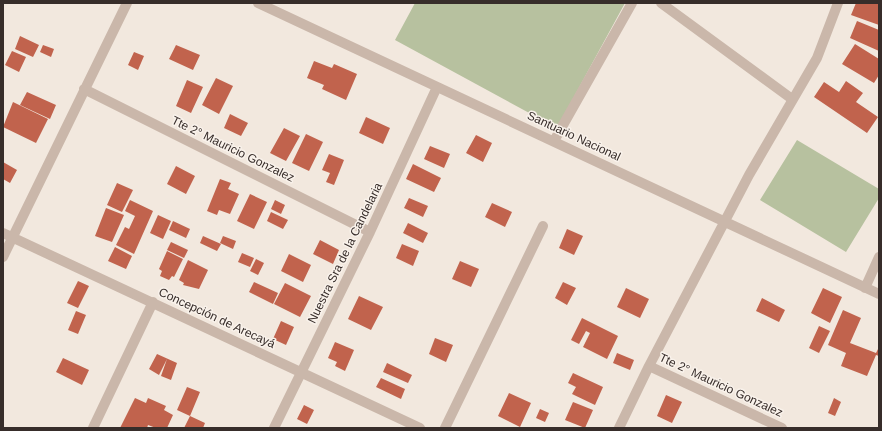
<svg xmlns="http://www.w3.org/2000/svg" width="882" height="431" font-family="Arial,sans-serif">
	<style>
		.green { fill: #b7c19f }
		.building { fill: #c1634d }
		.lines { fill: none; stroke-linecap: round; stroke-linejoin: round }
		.minor { stroke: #cab7aa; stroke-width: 10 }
		.labels { text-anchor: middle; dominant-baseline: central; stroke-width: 3; stroke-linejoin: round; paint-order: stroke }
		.street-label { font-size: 12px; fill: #372d2a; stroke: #f9f2eb }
	</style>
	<rect width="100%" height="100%" fill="#f2e8de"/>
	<path class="green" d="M415,3H625L557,128L395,40Z
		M797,140L879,189V198L846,252L760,200Z"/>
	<path class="building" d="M856,3H879V25L851,15Z
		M857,21L879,30V51L850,38Z
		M20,36L39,45L33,57L15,49Z
		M855,44L879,59V75L874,83L842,64Z
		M43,45L54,49L51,57L40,52Z
		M176,45L200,55L193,70L169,59Z
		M12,51L26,57L19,72L5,65Z
		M134,52L144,56L138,70L128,65Z
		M314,61L332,68L334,64L357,74L346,100L322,89L324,85L307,78Z
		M216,78L233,86L219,114L202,105Z
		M187,80L203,87L191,113L176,106Z
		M846,81L863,93L856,102L878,117L867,133L814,97L824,82L839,92Z
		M27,92L56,105L50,119L20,105Z
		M13,102L48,119L36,143L3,127Z
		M230,114L248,123L241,136L224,128Z
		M366,117L390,128L383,144L359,133Z
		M284,128L300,136L286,161L270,153Z
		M306,134L323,142L309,171L292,163Z
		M476,135L492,143L483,162L466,153Z
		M430,146L450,154L444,168L424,159Z
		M329,154L344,160L334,185L326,182L330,173L322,170Z
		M3,162L17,170L10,183L3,179Z
		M413,164L441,178L434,192L406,179Z
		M176,166L195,176L186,194L167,184Z
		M220,179L231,183L228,189L239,194L230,214L219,210L217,215L207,211Z
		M117,183L133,190L122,212L107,205Z
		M250,194L267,202L254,229L237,221Z
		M409,198L428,206L423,217L404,208Z
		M130,200L153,211L134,254L116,245L125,227L129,229L135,216L125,211Z
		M275,200L285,205L281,214L271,209Z
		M492,203L512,212L505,227L485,217Z
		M106,208L124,215L112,242L95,236Z
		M271,212L288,220L283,229L267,221Z
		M158,215L171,221L163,239L150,233Z
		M173,221L190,229L186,238L169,230Z
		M408,223L428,233L423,243L403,233Z
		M567,229L583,236L574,255L559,248Z
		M203,236L221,244L217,251L200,243Z
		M223,236L236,241L233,249L220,243Z
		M320,240L339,250L333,264L313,254Z
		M171,242L188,250L184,258L167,250Z
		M402,244L419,251L413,266L396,258Z
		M115,247L132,256L126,269L108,261Z
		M167,251L183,259L174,277L172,276L169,280L160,276L162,271L159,269Z
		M242,253L254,258L250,267L238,262Z
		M289,254L311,265L303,282L281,271Z
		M256,259L264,263L258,275L250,271Z
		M188,260L208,270L199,289L183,285L184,283L179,280Z
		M460,261L479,269L471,287L452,279Z
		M78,281L89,286L78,308L67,303Z
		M254,282L278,293L273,304L249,292Z
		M563,282L576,288L567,305L555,298Z
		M285,283L311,296L300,317L274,304Z
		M626,288L649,299L640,318L617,307Z
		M823,288L842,297L830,323L811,313Z
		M359,296L383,307L371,330L348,319Z
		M762,298L785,310L779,322L756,311Z
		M843,310L861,318L850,343L876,353L879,347V356L876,355L867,376L841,366L846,353L828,345Z
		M76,311L86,315L78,334L68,330Z
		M582,318L618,336L607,359L583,347L590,333L586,331L579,344L571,340Z
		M281,321L294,327L286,345L273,339Z
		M819,326L830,331L819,353L809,348Z
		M435,338L453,345L446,362L429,354Z
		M335,342L354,350L345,371L335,366L337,362L328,358Z
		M617,353L634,360L630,370L613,363Z
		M157,354L177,363L171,380L161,376L167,359L159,375L149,369Z
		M63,358L89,370L82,385L56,372Z
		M387,363L412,375L408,383L383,372Z
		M573,373L603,387L595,405L572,394L576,387L568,383Z
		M381,378L405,389L401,399L376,387Z
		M187,387L200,392L190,416L177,410Z
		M509,393L531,403L520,427L498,416Z
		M666,395L682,402L672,423L657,416Z
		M135,398L146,403L148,398L166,406L164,410L173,415L167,428H156L148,425L147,428H120Z
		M834,398L841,402L835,416L828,413Z
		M573,402L593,410L585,428L565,420Z
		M304,405L314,410L307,424L297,419Z
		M540,409L549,413L545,422L536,418Z
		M190,416L205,423L203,428H184Z"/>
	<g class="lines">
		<path class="minor" d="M258,3L879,294
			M661,3L792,99
			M84,89L370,232
			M554,141L632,3
			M3,233L420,428
			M3,257L127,3
			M865,288L879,257
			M649,366L782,428
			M93,428L153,302
			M274,428L370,232L437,87
			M445,428L543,226
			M619,428L649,366L749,175L817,58L838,3"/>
	</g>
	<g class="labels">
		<g class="street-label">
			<text transform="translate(574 136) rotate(25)">Santuario Nacional</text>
			<text transform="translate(233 149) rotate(26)">Tte 2° Mauricio Gonzalez</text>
			<text transform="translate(345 253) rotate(-64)">Nuestra Sra de la Candelaria</text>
			<text transform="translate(217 318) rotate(25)">Concepción de Arecayá</text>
			<text transform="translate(721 385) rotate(25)">Tte 2° Mauricio Gonzalez</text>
		</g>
	</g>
	<rect width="882" height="431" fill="none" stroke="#372d2a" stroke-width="8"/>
</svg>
